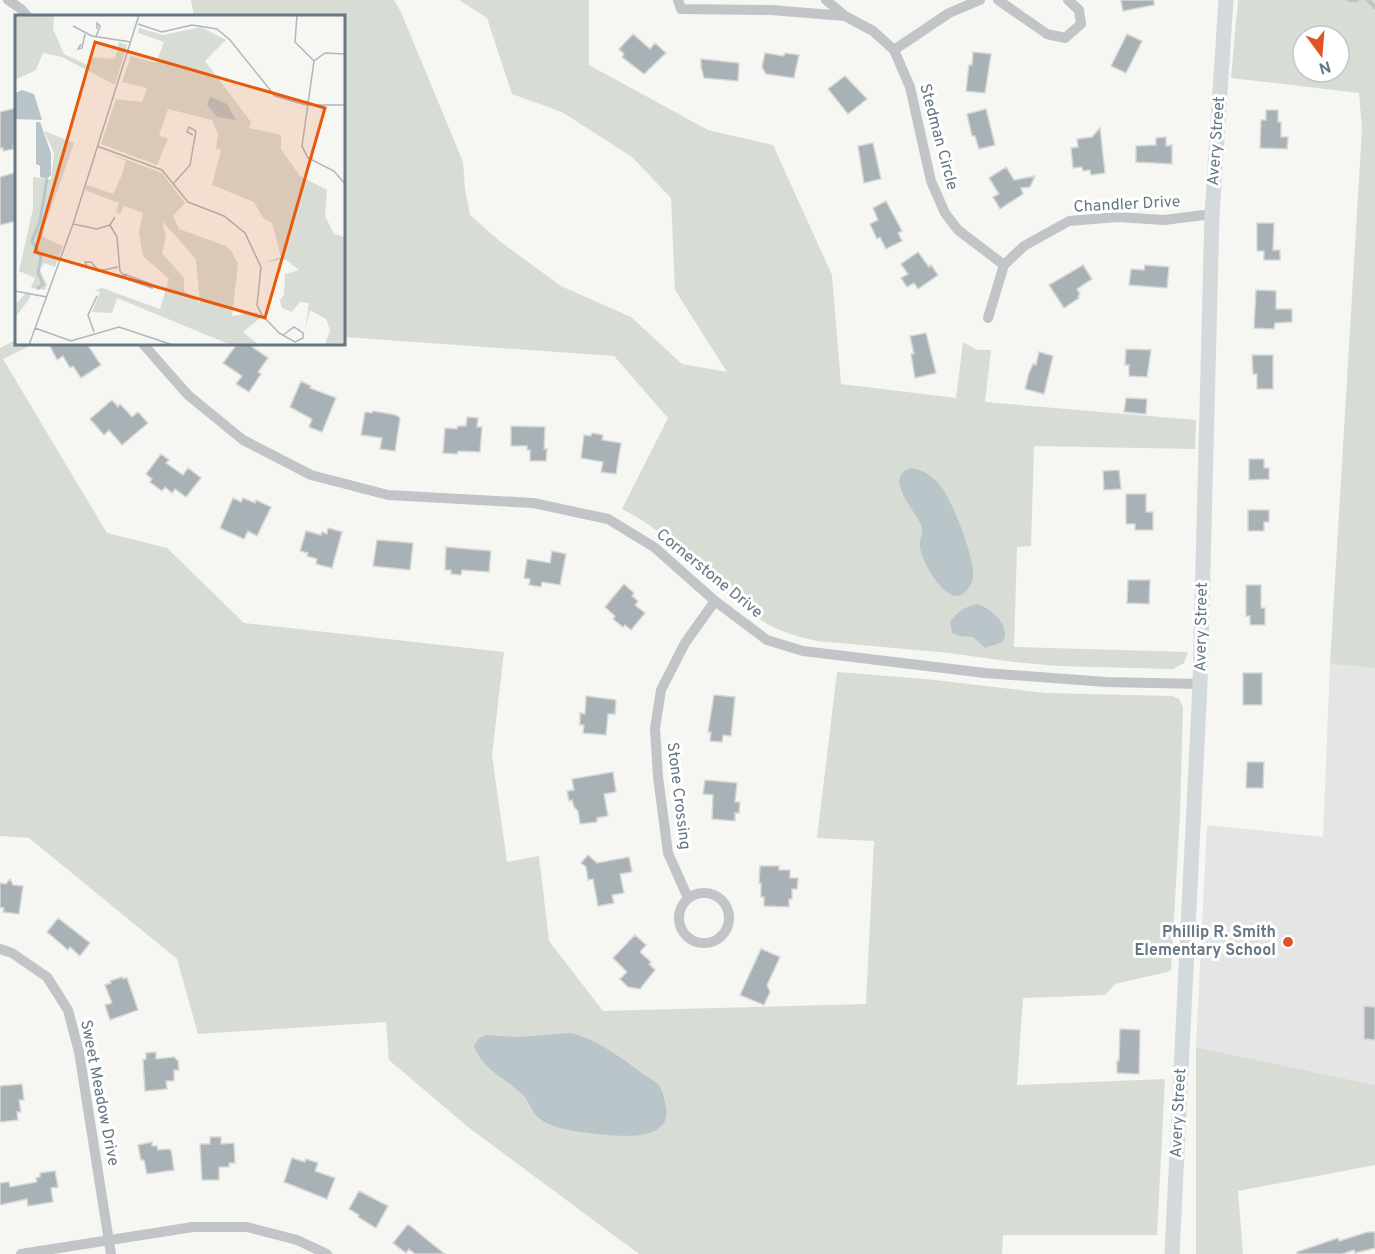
<svg xmlns="http://www.w3.org/2000/svg" width="1375" height="1254" font-family="Overpass,sans-serif">
	<style>
		.built { fill: #e4e5e4 }
		.green { fill: #d7ddd4; fill-rule: evenodd }
		.water { fill: #b9c5c9 }
		.lines { fill: none; stroke-linecap: round; stroke-linejoin: round }
		.stream { stroke: #b9c5c9; stroke-width: 4 }
		.building { fill: #a8b1b6; stroke: #d7d7d5; stroke-width: 1.5 }
		.street { stroke: #c1c5c8; stroke-width: 10 }
		.secondary { stroke: #d4d9dc; stroke-width: 15 }
		.poi-dot { fill: #e15327; stroke: #fff; stroke-width: 2 }
		.labels { text-anchor: middle; dominant-baseline: central; stroke-width: 6; stroke-linejoin: round; paint-order: stroke }
		.street-label { font-size: 16px; fill: #657684; stroke: #fff }
		.poi-label { font-size: 16px; font-weight: bold; fill: #657684; stroke: #fff; text-anchor: end }
		.inset-river { fill: none; stroke: #b9c5c9; stroke-width: 3 }
		.inset-road { fill: none; stroke: #afb7bd; stroke-width: 1.5 }
		.view { fill: #e8590c; fill-opacity: 0.15; stroke: #e8590c; stroke-width: 3 }
		.inset-edge { fill: none; stroke: #657684; stroke-width: 3 }
	</style>
	<rect width="100%" height="100%" fill="#f6f6f3"/>
	<path class="built" d="M1330,664L1375,668V1085L1196,1047L1207,825L1323,837Z"/>
	<path class="green" d="M191,0H394L401,12L463,162L465,189L470,215L502,243L561,286L631,317L682,364L727,372L675,290L671,198L632,157L562,112L512,94L487,18L459,0H589V65L708,130L773,145L832,275L841,384L956,398L963,342L977,350H991L985,402L1196,420L1195,449L1034,446L1031,546L1017,547L1014,647L1188,652L1184,663L1173,669L1059,666L1014,662L949,653L817,641C799,637 780,632 764,622C713,591 677,535 622,509L668,418L614,356L344,337V16H194Z
		M1238,0H1375V668L1330,664L1362,129L1359,93L1231,78ZM1303,36H1339V72H1303Z
		M16,340V344H34L3,359L107,533L167,548L244,623L504,652L492,755L507,862L539,856L549,941L603,1011L866,1004L874,841L817,838L837,672L926,679L1046,693L1172,696L1179,699L1183,707L1180,814L1171,971L1115,984L1105,995L1023,998L1017,1085L1165,1079L1157,1235H1003L1002,1254H639L468,1127L389,1060L386,1022L198,1034L177,959L29,838L0,836V348Z
		M1196,1047L1375,1085V1165L1238,1191L1243,1254H1196Z"/>
	<path class="water" d="M911,468C922,470 930,474 938,483C951,496 975,558 973,576C973,583 967,592 961,595C945,603 921,561 920,547C919,540 924,533 921,525C916,512 882,476 911,468Z
		M977,604C992,609 1011,625 1003,642L985,648L973,637L960,636L952,633L950,622C957,612 966,606 977,604Z
		M571,1033C599,1040 624,1060 646,1076C650,1079 655,1081 658,1084C663,1090 664,1099 666,1106C673,1143 619,1136 598,1134C580,1132 555,1130 540,1119C531,1113 530,1101 522,1094C504,1077 483,1070 474,1046L478,1039L486,1035L518,1037Z"/>
	<g class="lines">
		<path class="stream" d="M1349,0H1357
			M1368,0L1375,7"/>
	</g>
	<path class="building" d="M1121,0H1154V5L1123,11Z
		M633,34L650,49L655,43L666,53L644,74L622,57L624,54L619,49Z
		M1127,34L1142,41L1126,73L1111,66Z
		M973,52L991,54L985,93L966,91L969,65H972Z
		M765,53L784,56L785,53L799,55L794,78L766,74L762,67Z
		M701,59L739,63L738,81L704,78L701,67Z
		M845,76L867,99L848,114L828,89Z
		M16,108V146H13L14,149L3,151V148H0V112Z
		M986,109L995,145L979,149L975,136H972L967,114Z
		M1266,110H1278V122H1281V137H1288L1287,149L1260,148L1261,120H1266Z
		M1100,128L1105,173L1091,175L1090,170L1083,171L1082,167L1073,168L1071,148L1078,147L1077,139L1092,137Z
		M1166,137V146L1172,145V164L1136,162V146L1156,145V138Z
		M873,143L881,179L864,183L858,146Z
		M1006,167L1014,180L1035,176L1030,187L1021,188L1023,194L1000,209L993,197L999,194L989,178Z
		M14,173L16,184V221L0,225V177Z
		M886,201L902,231L898,233L902,241L886,249L880,237L877,239L870,224L878,220L873,208Z
		M1257,223H1274L1273,250H1280V260H1264V251H1257Z
		M918,252L929,267L931,265L938,275L918,289L914,283L907,287L901,278L908,274L901,264Z
		M1083,265L1092,279L1077,289L1080,294L1078,296L1079,298L1064,308L1049,285Z
		M1145,265L1169,267L1167,288L1129,285L1131,269L1144,270Z
		M1256,290L1276,291V309H1292V322L1275,323L1274,329L1254,328Z
		M926,333L936,373L915,378L911,354H914L910,336Z
		M49,344H87L101,365L81,378L73,366L70,368L63,356L57,360Z
		M237,344H248L268,358L258,372L261,374L249,392L236,384L242,376L223,363Z
		M1126,349L1151,350L1147,377L1129,376V365H1125Z
		M1039,352L1053,356L1044,394L1025,389L1029,373L1033,364L1036,365Z
		M1252,355H1273V389H1257V374H1253Z
		M301,381L311,386L310,388L336,398L322,432L309,427L312,419L290,407Z
		M1126,398L1147,399L1146,414L1124,412Z
		M112,400L118,407L120,404L132,417L138,412L148,423L122,445L109,430L104,435L90,419Z
		M373,411L396,415L400,418L395,451L380,449L382,438L361,435L365,412L372,413Z
		M467,417L478,418L477,427H482L480,452L458,451L457,454L443,453L445,428L457,429L458,426H466Z
		M511,426L545,427L544,449H547L546,461H530V450H527V446H511Z
		M592,433L603,435L602,440L621,443L616,474L601,472L603,462L581,458L584,435L591,436Z
		M161,454L169,460L166,463L183,475L188,468L201,478L186,497L175,489L172,493L165,487L162,491L150,482L152,479L146,474Z
		M1249,459H1264V468H1269V479L1249,480Z
		M1119,470L1121,489L1104,490L1103,471Z
		M1126,494H1146V512H1153V530H1135V524H1126Z
		M233,498L241,502L243,498L255,503L256,500L271,507L257,536L248,531L244,539L220,528Z
		M1248,510H1269V522H1264V531H1248Z
		M328,528L342,532L332,568L316,564L317,559L307,556L308,553L300,551L306,531L321,535L322,532L327,534Z
		M377,540L413,543L410,570L373,566Z
		M446,547L491,551L489,572L462,570L461,575L451,574V570H445Z
		M552,551L566,554L560,585L542,582L541,587L529,585L530,579L524,578L527,559L550,563Z
		M1128,580H1150L1149,604L1127,603Z
		M624,584L634,593L632,596L638,601L635,605L645,613L631,630L625,625L623,627L613,619L615,616L605,607Z
		M1246,585H1261V608H1265V625H1250V616H1246Z
		M1243,673H1262V705H1243Z
		M714,695L735,697L731,736L723,735L722,742L710,741L711,732H708Z
		M586,696L616,700L615,714H608L606,735L583,733L584,725H580V713L585,714Z
		M1247,762H1264L1263,788H1246Z
		M613,772L616,792L604,794L608,816L597,818V822L580,824L578,811L574,807L572,800L569,801L567,791L574,790L572,779Z
		M705,780L737,783L735,802H740L739,813H735V821L712,819L713,795L703,794Z
		M588,855L597,863L629,857L632,872L620,874L624,893L612,895L614,903L598,906L593,879L588,880L586,867L581,863Z
		M760,866H779V870H790V878H798L797,889H792V899H789V907L764,906V897H761V883H759Z
		M10,879L13,885L23,886L19,914L3,912L4,908L0,907V883L6,884Z
		M58,918L90,943L80,956L70,947L68,950L47,932Z
		M635,935L646,945L640,952L651,962L649,964L655,970L640,989L628,987L620,979L627,972L613,958Z
		M761,949L780,957L767,985L770,992L764,1005L740,995Z
		M122,977L123,979L127,978L138,1010L110,1020L105,1005L112,1003L105,985L111,983L110,981Z
		M1364,1006L1375,1007V1040L1364,1039Z
		M1120,1029L1140,1030L1139,1074L1117,1073V1061H1119Z
		M156,1052V1059L174,1057L178,1061L179,1070H174V1081H166L167,1089L145,1091L143,1060L146,1059V1053Z
		M22,1084L24,1100H19L21,1112H17L18,1120L0,1122V1086Z
		M210,1137H221V1144L234,1143L235,1163H229V1167H219V1180H202L200,1144H210Z
		M152,1142V1146H157L158,1150L168,1149L171,1150L174,1170L147,1174L144,1160H141L138,1145Z
		M292,1158L305,1162L306,1159L318,1163L315,1171L335,1178L327,1199L284,1182Z
		M55,1171L58,1187L51,1188L53,1202L28,1206L27,1199L0,1205V1183L9,1182L10,1187L37,1182L36,1178L40,1177V1173Z
		M359,1191L388,1206L376,1228L358,1217L359,1215L349,1209Z
		M408,1224L431,1243L445,1254H415L409,1249L406,1253L393,1243Z
		M1368,1232H1375V1248L1355,1253L1354,1250L1342,1254H1297V1252L1338,1238L1339,1241Z"/>
	<g class="lines">
		<path class="street" d="M8,0L21,9L27,16
			M678,0L681,9L771,10L845,16
			M826,0L845,16L873,31L894,50L910,87L931,181L945,213L958,230L1004,265
			M998,0L1047,34L1065,38L1081,24L1079,10L1068,0
			M894,50L949,13L980,0
			M988,318L1004,265L1024,246L1069,221L1117,217L1164,220L1212,214
			M143,344L188,395L243,440L311,475L388,495L533,503L608,519L654,547L715,601L767,640L803,651L985,673L1106,682L1200,684
			M679 918a25 25 0 1 1 50 0a25 25 0 1 1-50 0Z
			M688,898L668,853L658,777L655,728L661,690L685,643L715,601
			M0,949L12,953L47,977L68,1010L79,1052L111,1254
			M21,1254L193,1227H247L297,1240L327,1254"/>
		<path class="secondary" d="M1172,1254L1200,684L1212,214L1226,0"/>
	</g>
	<circle class="poi-dot" cx="1288" cy="942" r="6"/>
	<g class="labels">
		<g class="street-label">
			<text transform="translate(938 137) rotate(75)">Stedman Circle</text>
			<text transform="translate(1217 141) rotate(-86)">Avery Street</text>
			<text transform="translate(1127 205) rotate(-3)">Chandler Drive</text>
			<text transform="translate(709 574) rotate(39)">Cornerstone Drive</text>
			<text transform="translate(1202 627) rotate(-89)">Avery Street</text>
			<text transform="translate(678 796) rotate(83)">Stone Crossing</text>
			<text transform="translate(99 1093) rotate(79)">Sweet Meadow Drive</text>
			<text transform="translate(1179 1113) rotate(-87)">Avery Street</text>
		</g>
		<g class="poi-label">
			<text x="1276" y="933">Phillip R. Smith<tspan x="1276" dy="18">Elementary School</tspan></text>
		</g>
	</g>
	<g transform="translate(15 15)">
		<rect width="330" height="330" fill="#f6f6f3"/>
		<path d="M0,0H39L38,14L49,39L72,50L75,42L100,44L104,27L112,30L100,70L47,42L28,38L21,55L0,65ZM186,12L211,25L190,46L236,107L234,113L266,120V134L285,161L312,175L310,201L319,219L330,222V330H310L315,315L311,304L295,295L290,315L294,288L285,287L277,297L267,293L265,285L269,280L270,259L284,255L270,244L247,248L266,242L257,208L248,203L239,187L197,170L206,135L201,134L203,119L197,105L153,94L144,120L153,124L142,150L86,129L101,84L127,87L132,73L107,67L116,41L141,48L149,27L123,18L124,13L148,20ZM29,116L59,128L28,216V222L48,231L40,252L29,248L25,255L32,270L30,275L16,273L20,263L4,256L18,194V162L36,165L39,138ZM85,135L147,158L170,188L158,201L164,214L211,231L217,237L223,249L217,301L242,297L245,303L228,317L244,330H216L102,283L97,298L77,297L85,277L80,275L87,273L145,294L154,264L128,241L124,217L128,198L109,191L105,199L101,197L104,188L70,175L72,170L98,179L106,162L111,146ZM147,206L181,244L185,288L169,276V263L147,238L151,222ZM10,279H16L15,283L2,300L0,314V290Z" fill="#d7ddd4" fill-rule="evenodd"/>
		<path d="M7,75L19,79L27,105L0,104V78ZM195,82L212,89L221,105L202,102L192,90ZM21,107H25L36,138V160L32,164L25,162V151L21,149Z" fill="#b9c5c9"/>
		<path class="inset-river" d="M22,274L28,269L23,258L26,242L17,226L25,206L32,164"/>
		<path class="inset-road" d="M282,0L280,27L299,46M123,9L147,17L177,10L202,14L215,25L260,81L291,90H330M58,11L77,21L116,27M81,22L85,11L82,8V14M66,29L63,34L67,33L70,19M330,39L310,38L299,46L287,131L293,143L319,156L330,169M82,131L147,155L173,187L209,201L230,218L246,252L242,290L247,300L264,318L280,327L288,323V318L279,312L268,320M159,168L175,150L181,116L174,112L172,117L178,120M58,209L82,214L95,210L100,202M95,210L102,222L105,256L112,264L137,273L136,269L109,259M84,256L72,252L70,247H76L84,256L103,252M0,276L32,282M20,313L56,326L104,312L158,330M79,317L73,300L82,281M14,330L58,209L124,0"/>
		<path class="view" d="M80,27L310,93L250,303L20,237Z"/>
		<rect width="330" height="330" class="inset-edge"/>
	</g>
	<g transform="translate(1321 54) rotate(164)"><circle r="28" fill="#ffffff" stroke="#c1c8ce" stroke-width="1.5"/>
	<path d="M0-4.5L10 22L0 15L-10 22Z" fill="#e15327"/>
	<text y="-9" font-size="16" font-weight="bold" text-anchor="middle" fill="#657684">N</text>
	</g>
</svg>
